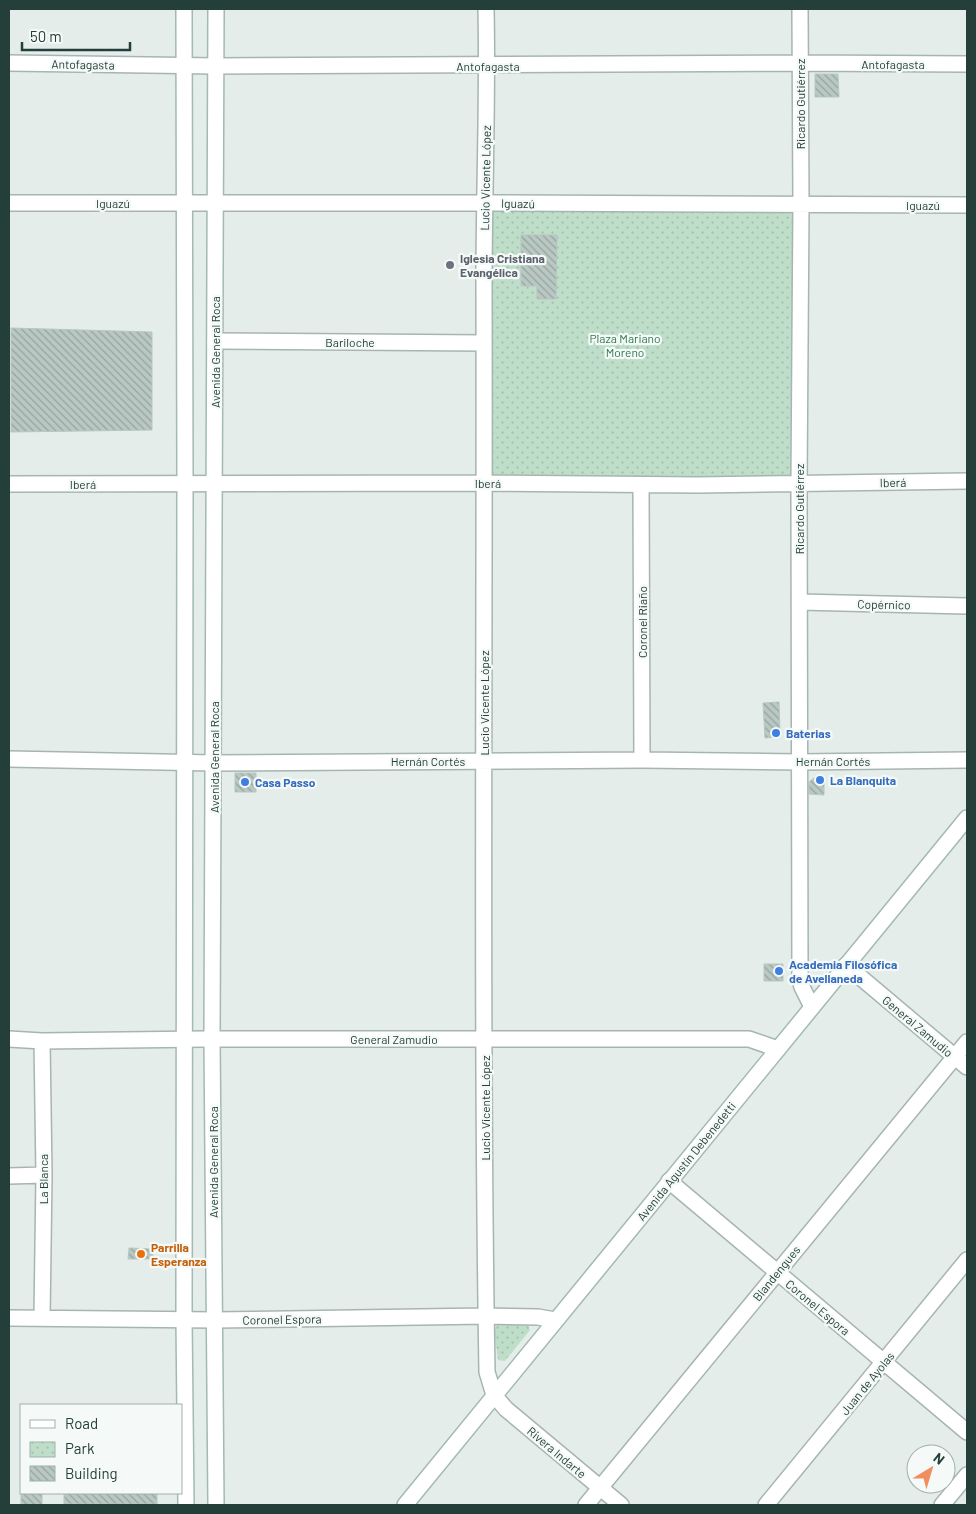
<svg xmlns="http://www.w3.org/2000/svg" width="976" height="1514" font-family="Barlow,sans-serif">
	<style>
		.park { fill: url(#park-dots) }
		.building { fill: url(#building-back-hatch); stroke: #b7c7c2 }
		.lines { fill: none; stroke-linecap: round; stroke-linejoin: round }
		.street-casing { stroke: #a7b5b2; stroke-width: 18 }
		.secondary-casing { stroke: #a3b9b3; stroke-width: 18 }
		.street { stroke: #fff; stroke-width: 15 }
		.secondary { stroke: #fff; stroke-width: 15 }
		.worship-dot { fill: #6b7280; stroke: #f5faf8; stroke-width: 2 }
		.shop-dot { fill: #3f7fe0; stroke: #f5faf8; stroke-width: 2 }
		.food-dot { fill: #e8710a; stroke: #f5faf8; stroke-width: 2 }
		.labels { text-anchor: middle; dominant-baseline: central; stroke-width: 4.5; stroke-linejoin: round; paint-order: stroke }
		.street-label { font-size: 12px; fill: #243f3a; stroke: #f5faf8 }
		.worship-label { font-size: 12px; font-weight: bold; fill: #5b616d; stroke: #f5faf8; text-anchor: start }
		.park-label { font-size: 12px; fill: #2e764f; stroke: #f5faf8 }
		.shop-label { font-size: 12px; font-weight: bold; fill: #366cbe; stroke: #f5faf8; text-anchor: start }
		.food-label { font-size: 12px; font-weight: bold; fill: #c56008; stroke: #f5faf8; text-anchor: start }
	</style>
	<defs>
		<pattern id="park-dots" width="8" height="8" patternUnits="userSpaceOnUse" patternTransform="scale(1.25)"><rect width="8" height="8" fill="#bedec9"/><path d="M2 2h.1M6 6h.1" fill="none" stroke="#a3c0ad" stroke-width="1.8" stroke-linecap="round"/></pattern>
		<pattern id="building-back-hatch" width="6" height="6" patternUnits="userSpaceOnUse" patternTransform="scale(1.25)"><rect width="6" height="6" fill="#b9c8c3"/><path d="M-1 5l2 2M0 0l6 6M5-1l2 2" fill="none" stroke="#96a49f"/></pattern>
	</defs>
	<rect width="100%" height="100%" fill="#e4edea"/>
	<path class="park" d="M484,203L801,204L799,485L485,483Z
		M497,1324H528L530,1330L505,1361L498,1360L494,1330Z"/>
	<path class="building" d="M815,74H838L839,97H815Z
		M521,235H557L556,299H537V286H521Z
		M11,328L152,332V430L11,432Z
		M779,702L780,733L776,737L765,738L763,703Z
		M235,773H256V792H235Z
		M814,778H824V795L809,794V782Z
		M764,964H783V981H764Z
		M129,1248L153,1249V1259H128Z
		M21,1493H42V1505H21Z
		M64,1493H157V1504H64Z"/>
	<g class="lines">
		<defs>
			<path id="street" d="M486,9C488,100 484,191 484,283C485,646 481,1009 487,1372L494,1395L506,1409L621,1505
				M800,9L801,204L799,485L800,979L802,987L812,1007
				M9,63L216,66L800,63L967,64
				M9,203H484L967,205
				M215,341L484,343
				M9,484L485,483L698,485L967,481
				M641,485L642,760
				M800,602L967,606
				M9,759L214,763L642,760L800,762L967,760
				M846,965L967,1067
				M9,1039L42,1041L205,1039H749L778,1049
				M9,1176L44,1175
				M669,1181L967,1432
				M9,1318L214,1320L486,1316L538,1317L555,1320
				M42,1318L44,1175L42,1041
				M586,1505L967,1042
				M766,1505L967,1260
				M942,1505L967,1475"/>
			<path id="secondary" d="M184,9L185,483L184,1320L186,1505
				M216,1505L212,1039L216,9
				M405,1505L967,818"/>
		</defs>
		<use href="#street" class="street-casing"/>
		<use href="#secondary" class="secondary-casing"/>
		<use href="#street" class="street"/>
		<use href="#secondary" class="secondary"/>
	</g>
	<circle class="worship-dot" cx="450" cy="265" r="5"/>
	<g class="shop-dot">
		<circle cx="776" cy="733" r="5"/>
		<circle cx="820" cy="780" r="5"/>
		<circle cx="245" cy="782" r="5"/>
		<circle cx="779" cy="971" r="5"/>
	</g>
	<circle class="food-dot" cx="141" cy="1254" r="5"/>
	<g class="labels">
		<g class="street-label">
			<text transform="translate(83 64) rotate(1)">Antofagasta</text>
			<text x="893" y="64">Antofagasta</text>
			<text x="488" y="66">Antofagasta</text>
			<text transform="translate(800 104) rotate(-90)">Ricardo Gutiérrez</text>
			<text transform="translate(485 178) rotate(-89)">Lucio Vicente López</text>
			<text x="113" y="203">Iguazú</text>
			<text transform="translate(518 203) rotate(1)">Iguazú</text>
			<text x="923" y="205">Iguazú</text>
			<text x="350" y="342">Bariloche</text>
			<text transform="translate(215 352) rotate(-90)">Avenida General Roca</text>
			<text transform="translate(893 482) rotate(-1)">Iberá</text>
			<text x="488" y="483">Iberá</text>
			<text x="83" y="484">Iberá</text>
			<text transform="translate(799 509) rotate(-90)">Ricardo Gutiérrez</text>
			<text transform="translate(884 604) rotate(1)">Copérnico</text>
			<text transform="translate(642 622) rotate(-90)">Coronel Riaño</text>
			<text transform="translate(484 703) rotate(-90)">Lucio Vicente López</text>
			<text transform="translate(214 757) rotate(-90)">Avenida General Roca</text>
			<text x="428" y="761">Hernán Cortés</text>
			<text x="833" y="761">Hernán Cortés</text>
			<text transform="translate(918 1026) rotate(40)">General Zamudio</text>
			<text x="394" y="1039">General Zamudio</text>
			<text transform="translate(485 1108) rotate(-90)">Lucio Vicente López</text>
			<text transform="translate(686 1161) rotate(-51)">Avenida Agustín Debenedetti</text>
			<text transform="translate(213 1162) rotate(-90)">Avenida General Roca</text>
			<text transform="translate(43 1179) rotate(-90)">La Blanca</text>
			<text transform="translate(776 1273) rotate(-51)">Blandengues</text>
			<text transform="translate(818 1307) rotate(40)">Coronel Espora</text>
			<text transform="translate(282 1319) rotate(-1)">Coronel Espora</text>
			<text transform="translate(867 1383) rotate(-51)">Juan de Ayolas</text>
			<text transform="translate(557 1452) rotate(40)">Rivera Indarte</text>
		</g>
		<g class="worship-label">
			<text x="460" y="258">Iglesia Cristiana<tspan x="460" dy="14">Evangélica</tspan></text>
		</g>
		<g class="park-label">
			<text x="625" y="338">Plaza Mariano<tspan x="625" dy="14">Moreno</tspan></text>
		</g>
		<g class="shop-label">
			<text x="786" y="733">Baterias</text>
			<text x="830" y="780">La Blanquita</text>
			<text x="255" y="782">Casa Passo</text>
			<text x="789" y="964">Academia Filosófica<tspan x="789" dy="14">de Avellaneda</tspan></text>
		</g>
		<g class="food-label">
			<text x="151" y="1247">Parrilla<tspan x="151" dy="14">Esperanza</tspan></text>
		</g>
	</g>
	<rect width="976" height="1514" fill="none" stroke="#243f3a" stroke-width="20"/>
	<rect x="20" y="1404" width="162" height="90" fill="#f5faf8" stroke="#a1afac"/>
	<rect x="30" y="1420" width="25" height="8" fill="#ffffff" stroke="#a1afac"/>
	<text x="65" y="1429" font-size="15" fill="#243f3a">Road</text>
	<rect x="30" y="1442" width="25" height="15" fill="url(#park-dots)" stroke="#a1afac"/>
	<text x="65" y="1454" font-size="15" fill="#243f3a">Park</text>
	<rect x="30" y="1466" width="25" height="15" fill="url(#building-back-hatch)" stroke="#a1afac"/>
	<text x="65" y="1479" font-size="15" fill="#243f3a">Building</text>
	<g transform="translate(931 1469) rotate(38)"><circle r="24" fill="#f5faf8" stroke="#a1afac"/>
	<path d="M0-4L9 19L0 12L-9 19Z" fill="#f08e60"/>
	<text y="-8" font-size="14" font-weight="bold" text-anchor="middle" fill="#243f3a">N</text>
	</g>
	<path d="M22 42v8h108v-8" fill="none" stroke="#243f3a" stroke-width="2.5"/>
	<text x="30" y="42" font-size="15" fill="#243f3a" stroke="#f5faf8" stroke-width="4" paint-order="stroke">50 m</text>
</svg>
